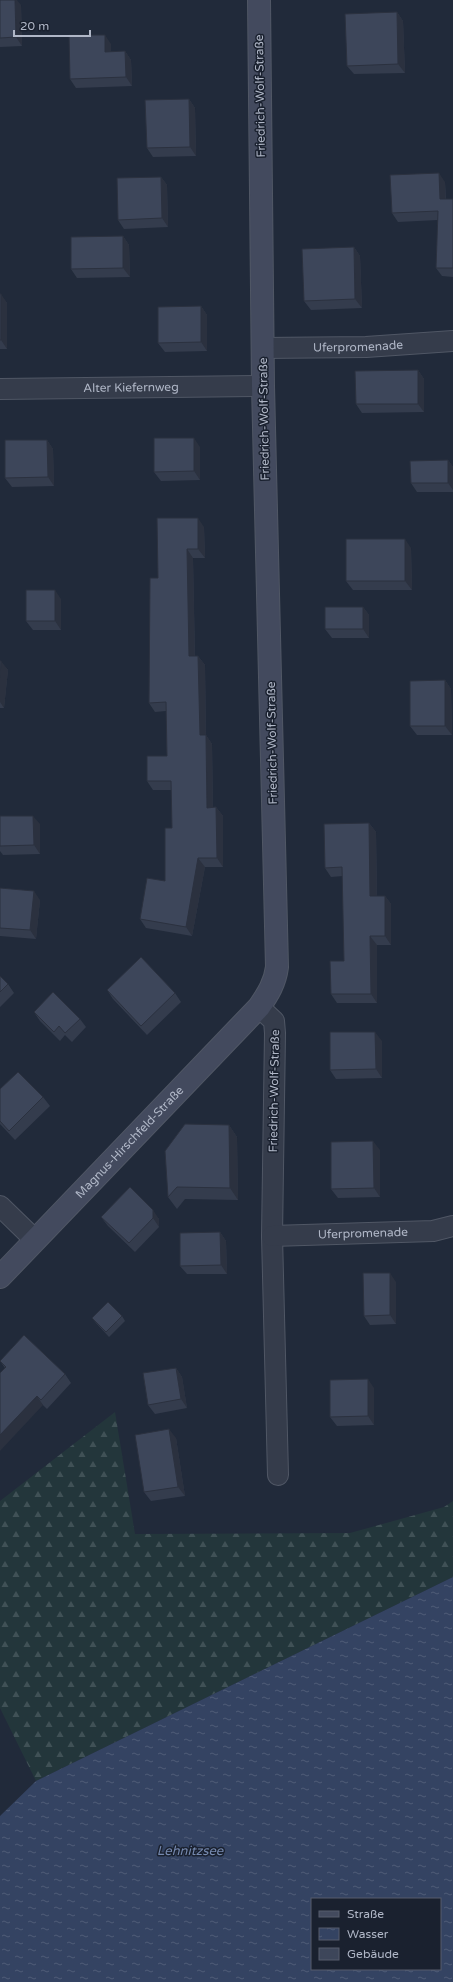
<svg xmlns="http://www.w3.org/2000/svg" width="453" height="1982" font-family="'Varela Round',sans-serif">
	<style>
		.forest { fill: url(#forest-firs) }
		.water { fill: url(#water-ripples); fill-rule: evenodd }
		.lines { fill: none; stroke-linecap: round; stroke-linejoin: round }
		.street-casing { stroke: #505765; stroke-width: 22 }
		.secondary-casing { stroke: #505765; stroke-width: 24 }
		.street { stroke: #353c4b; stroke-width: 20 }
		.secondary { stroke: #434a5e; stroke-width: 22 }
		.wall { fill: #343c4d }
		.shaded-wall { fill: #2b313f }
		.building { fill: #3d465a; stroke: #2b313f }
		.labels { text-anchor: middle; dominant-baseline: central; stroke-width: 3; stroke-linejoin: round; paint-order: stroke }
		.street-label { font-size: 12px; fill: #b0b7c7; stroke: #1a212f }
		.water-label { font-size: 13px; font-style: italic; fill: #768ab0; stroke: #1a212f }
	</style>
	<defs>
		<pattern id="forest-firs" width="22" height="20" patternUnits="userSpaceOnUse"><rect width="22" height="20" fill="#23363b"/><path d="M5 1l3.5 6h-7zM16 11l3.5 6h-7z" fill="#405156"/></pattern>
		<pattern id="water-ripples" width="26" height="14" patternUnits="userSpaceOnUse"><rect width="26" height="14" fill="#344362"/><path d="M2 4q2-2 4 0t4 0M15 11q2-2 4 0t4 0" fill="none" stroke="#4f5c77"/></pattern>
	</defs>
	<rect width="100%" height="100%" fill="#212a3a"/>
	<path class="forest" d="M115,1412L135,1534L350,1533L444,1507L453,1501V1577L36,1781L0,1708V1501Z"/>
	<path class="water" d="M453,1577V1982H0V1816L36,1781ZM312,1899H440V1969H312Z"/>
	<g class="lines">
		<defs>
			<g id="street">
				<path id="s1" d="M262,348L366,347L453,341"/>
				<path id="s2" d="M0,389L263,386"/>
				<path d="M259,1007L274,1021L275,1033L272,1236L278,1475"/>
				<path d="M0,1206L34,1239"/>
				<path id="s3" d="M272,1236L433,1231L453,1226"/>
			</g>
			<g id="secondary">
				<path id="s4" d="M0,1277L259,1007C268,994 275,983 277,967L263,386L259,0"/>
			</g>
		</defs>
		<use href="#street" class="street-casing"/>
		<use href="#secondary" class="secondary-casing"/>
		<use href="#street" class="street"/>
		<use href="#secondary" class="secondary"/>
	</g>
	<path class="wall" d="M0,0L21,5L22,46L0,47Z
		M397,12L403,21L405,73L354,74L347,66Z
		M111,44V52L125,51L131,60L132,86L76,88L70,79Z
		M189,99L195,108L196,156L153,157L147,148Z
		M161,177L167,185L168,227L124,229L118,220Z
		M445,182L446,199H453V277L442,276L436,268L438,220L398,222L392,213Z
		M123,236L129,245L130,277L77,278L71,269Z
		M354,247L360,256L362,308L311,310L304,301Z
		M0,294L7,303V349H0Z
		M201,306L207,315V351L165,352L158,343Z
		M418,370L424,379V412L362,413L356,404Z
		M47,440L53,449L54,486L12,487L5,478Z
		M200,447V480L161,481L154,472Z
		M448,460L453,467V492H417L411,483Z
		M204,527L205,558H193L195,656H198L205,665L206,735L212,744L213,808L216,807L223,816V867H205L192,936L146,928L140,919L165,881L172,828V790H153L147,781L167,756L166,711L155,712L149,703L158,578Z
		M411,548L412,590H353L346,581Z
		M61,599V630H33L26,621Z
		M363,607L369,615V638H332L325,629Z
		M0,661L8,670L4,708H0Z
		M445,680L451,689L452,735H417L410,726Z
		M0,816L40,824V854L3,855L0,851Z
		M369,823L376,832L377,896H385L391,904V945H377V1003H337L331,994L344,961L343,876L331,877L325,868Z
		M0,888L40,900L36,939L0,936Z
		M0,976L8,984L14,993L0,1007Z
		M107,990L175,993L181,1002L147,1035L113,999Z
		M34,1012L80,1019L86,1027L72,1042L65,1035L60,1041L40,1021Z
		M382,1041V1078L336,1079L330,1070Z
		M0,1089L43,1097L50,1106L15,1140L0,1124Z
		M229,1125L237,1137L238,1200L185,1199L177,1209L168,1197Z
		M380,1150V1197L338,1198L331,1189Z
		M130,1187L159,1219V1227L135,1252L108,1226L101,1217Z
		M220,1232L226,1241L227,1274H187L180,1266Z
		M396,1282V1324L370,1325L364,1316Z
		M122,1316L125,1321L109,1337L96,1323L92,1318Z
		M0,1361L65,1374L71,1383L47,1409L5,1368Z
		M176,1368L182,1377L187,1408L155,1414L148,1405Z
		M374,1388V1425L337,1426L330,1417Z
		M176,1438L185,1496L151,1501L144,1492Z"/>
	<path class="shaded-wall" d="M15,0H17L21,5L22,46L16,37Z
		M397,12L403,21L405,73L398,64Z
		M105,35L111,44V61L105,52Z
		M125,51L131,60L132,86L126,77Z
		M189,99L195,108L196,156L190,147Z
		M439,173L445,182L446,208L440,199Z
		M161,177L167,185L168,227L162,218Z
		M123,236L129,245L130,277L123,268Z
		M354,247L360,256L362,308L355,299Z
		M1,294L7,303V349L1,340Z
		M201,306L207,315V351L201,342Z
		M418,370L424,379V412L418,404Z
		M194,438L200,447V480L194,471Z
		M47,440L53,449L54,486L48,477Z
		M448,460L453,467V490L448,483Z
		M198,518L204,527L205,558L198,549Z
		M405,539L411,548L412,590L405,581Z
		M187,549L193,558L195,665L189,656Z
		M55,590L61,599V630L55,621Z
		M363,607L369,615V638L363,629Z
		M198,656L205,665L206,744L200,735Z
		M1,661L8,670L4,708L0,702V678Z
		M445,680L451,689L452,735L445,726Z
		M206,735L212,744L213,816L207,808Z
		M216,807L223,816V867L217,858Z
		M33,816L40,824V854L34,845Z
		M369,823L376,832L377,905L370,896Z
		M198,858L205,867L192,936L186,927Z
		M34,891L40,900L36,939L30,930Z
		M385,896L391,904V945L385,936Z
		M370,936L377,945V1003L371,994Z
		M375,1032L382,1041V1078L376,1069Z
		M229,1125L237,1137L238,1200L230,1188Z
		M373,1141L380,1150V1197L374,1188Z
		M153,1210L159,1219V1227L153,1218Z
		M220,1232L226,1241L227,1274L221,1265Z
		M390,1273L396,1282V1324L390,1315Z
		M176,1368L182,1377L187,1408L181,1399Z
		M368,1379L374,1388V1425L368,1416Z
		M37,1396L43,1405L0,1451V1435Z
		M169,1429L176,1438L185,1496L178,1487Z"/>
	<path class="building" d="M0,0H15L16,37L0,38Z
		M397,12L398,64L347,66L345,14Z
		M69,35H105V52L125,51L126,77L70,79Z
		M189,99L190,147L147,148L145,100Z
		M439,173L440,199H453V268H436L438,211L392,213L390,175Z
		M161,177L162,218L118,220L117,178Z
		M123,236V268L71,269V237Z
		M354,247L355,299L304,301L302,249Z
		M0,294H1V340H0Z
		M201,306V342L158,343V307Z
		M418,370V404H356L355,371Z
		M154,438H194V471L154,472Z
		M5,440H47L48,477L5,478Z
		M448,460V483H411L410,461Z
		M157,518H198V549H187L189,656H198L200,735H206L207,808L216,807L217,858H198L186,927L140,919L147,878L165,881V828H172L171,781H147V756H167L166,702L149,703L150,578H158Z
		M346,539H405V581H346Z
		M26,590H55V621H26Z
		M325,607H363V629H325Z
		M0,661H1L0,678Z
		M445,680V726H410V681Z
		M0,816H33L34,845L0,846Z
		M369,823L370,896H385V936H370L371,994H331L330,961H344L342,867L325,868L324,824Z
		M0,888L34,891L30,930L0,928Z
		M141,957L175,993L141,1026L107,990Z
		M0,976L8,984L0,992Z
		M53,992L80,1019L65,1033L59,1026L54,1032L34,1012Z
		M330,1032H375L376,1069L330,1070Z
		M18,1072L43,1097L9,1131L0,1121V1089Z
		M185,1124L229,1125L230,1188L177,1187L168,1197L165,1151Z
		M373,1141L374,1188L331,1189V1142Z
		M130,1187L153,1210V1218L129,1243L101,1217Z
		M220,1232L221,1265L180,1266V1233Z
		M363,1273H390V1315L364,1316Z
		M108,1302L122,1316L106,1332L92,1318Z
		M24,1335L65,1374L41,1400L37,1396L0,1435V1373L6,1367L0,1361Z
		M176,1368L181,1399L148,1405L143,1373Z
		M368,1379V1416L330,1417V1380Z
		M169,1429L178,1487L144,1492L135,1435Z"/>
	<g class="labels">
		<g class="street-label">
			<text transform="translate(260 96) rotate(-91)">Friedrich-Wolf-Straße</text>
			<text stroke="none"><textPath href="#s1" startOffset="96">Uferpromenade</textPath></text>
			<text stroke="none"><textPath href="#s2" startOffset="131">Alter Kiefernweg</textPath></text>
			<text transform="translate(264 419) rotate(-91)">Friedrich-Wolf-Straße</text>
			<text transform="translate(272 743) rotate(-91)">Friedrich-Wolf-Straße</text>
			<text transform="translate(274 1091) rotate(-89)">Friedrich-Wolf-Straße</text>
			<text stroke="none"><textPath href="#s4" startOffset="187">Magnus-Hirschfeld-Straße</textPath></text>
			<text stroke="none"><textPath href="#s3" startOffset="91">Uferpromenade</textPath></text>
		</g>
		<g class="water-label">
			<text x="190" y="1851">Lehnitzsee</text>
		</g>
	</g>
	<rect x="311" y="1898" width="130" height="72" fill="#1a212f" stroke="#565d6c"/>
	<rect x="319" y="1911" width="20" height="6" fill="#434a5e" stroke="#565d6c"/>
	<text x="347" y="1918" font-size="12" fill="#b0b7c7">Straße</text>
	<rect x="319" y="1928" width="20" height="12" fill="url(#water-ripples)" stroke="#565d6c"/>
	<text x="347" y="1938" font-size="12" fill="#b0b7c7">Wasser</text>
	<rect x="319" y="1948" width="20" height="12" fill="#3d465a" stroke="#565d6c"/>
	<text x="347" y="1958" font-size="12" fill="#b0b7c7">Gebäude</text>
	<path d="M14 30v6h76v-6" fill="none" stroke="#b0b7c7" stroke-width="2"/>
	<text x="20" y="30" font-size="12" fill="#b0b7c7" stroke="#1a212f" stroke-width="3" paint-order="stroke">20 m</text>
</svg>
